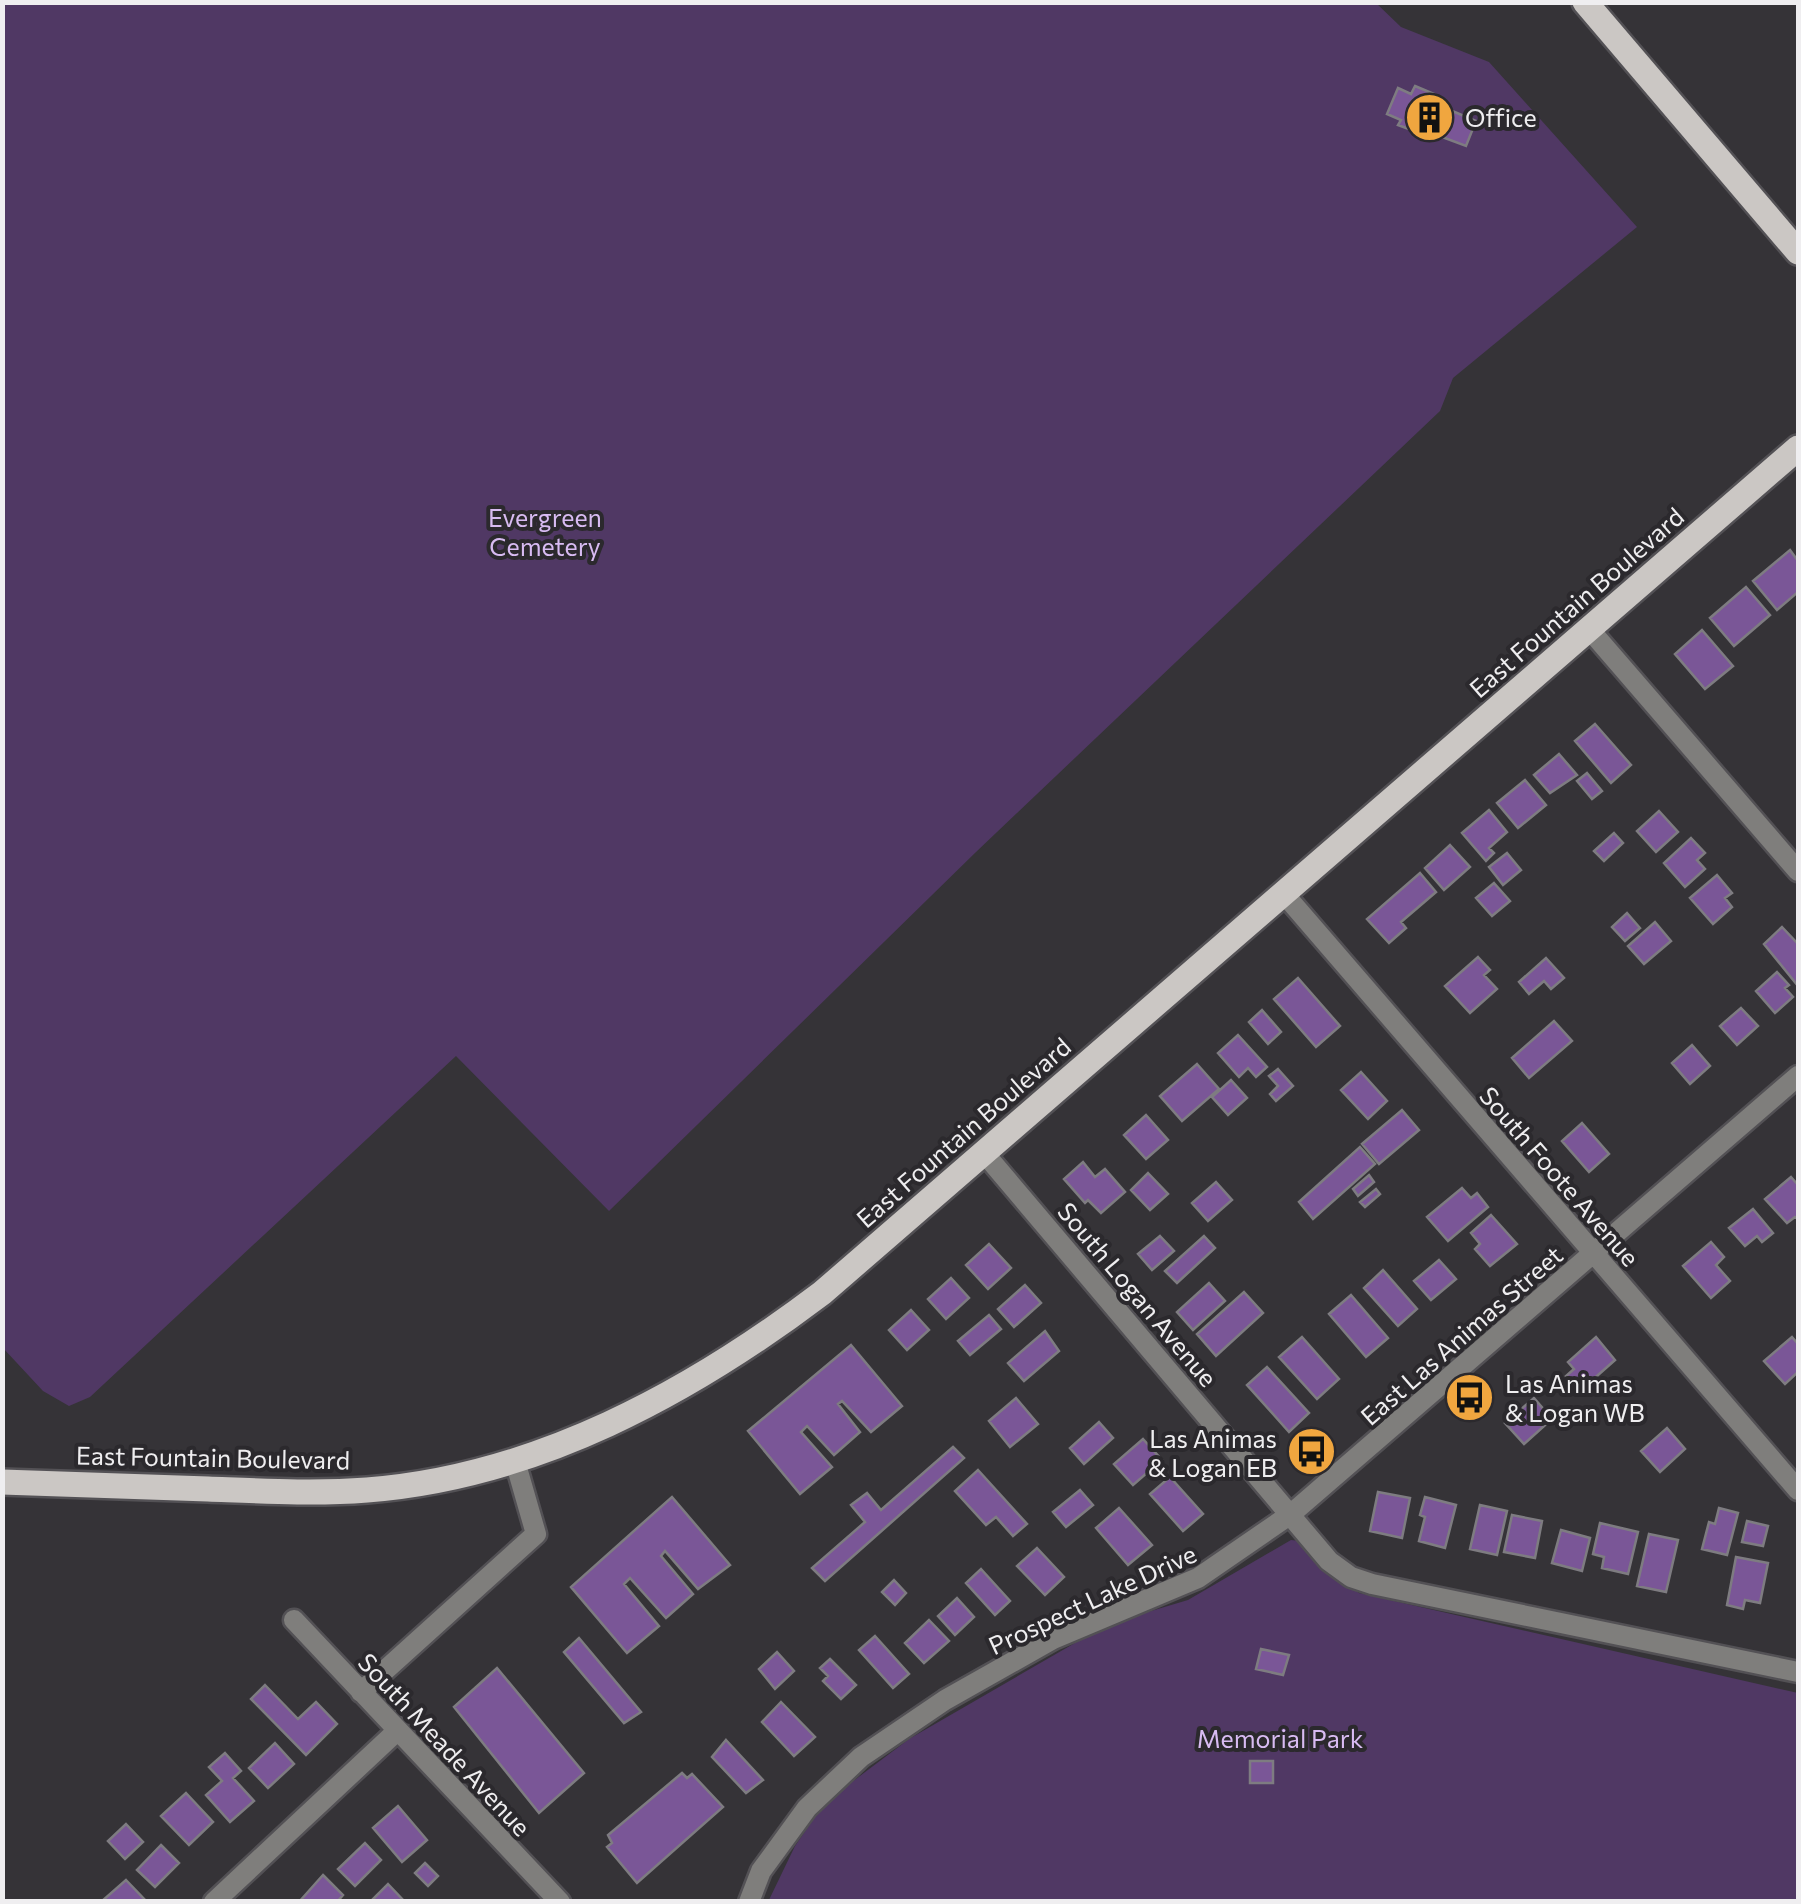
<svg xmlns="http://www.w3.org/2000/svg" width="1801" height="1904" font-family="Commissioner,sans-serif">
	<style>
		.green { fill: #503864 }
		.building { fill: #7a5697; stroke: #7e7c81; stroke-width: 2.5 }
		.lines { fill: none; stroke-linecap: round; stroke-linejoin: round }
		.minor-casing { stroke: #535155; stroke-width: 25 }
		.major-casing { stroke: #535155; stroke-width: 30 }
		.minor { stroke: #7f7e7c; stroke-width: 20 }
		.major { stroke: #cbc7c4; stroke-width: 25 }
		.labels { text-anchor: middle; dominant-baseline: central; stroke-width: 8; stroke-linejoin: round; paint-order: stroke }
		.poi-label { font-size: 25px; fill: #efeef0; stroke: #2b292d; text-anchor: start }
		.park-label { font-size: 25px; fill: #d8bbf2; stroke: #2b292d }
		.street-label { font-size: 25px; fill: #efeef0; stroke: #2b292d }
	</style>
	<rect width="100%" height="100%" fill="#353337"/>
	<path class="green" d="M3,3H1376L1401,27L1489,62L1637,227L1453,378L1440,411L976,852L609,1211L456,1056L90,1397L69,1406L43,1391L3,1348Z
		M1291,1540L1300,1541L1329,1572L1359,1593L1798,1693V1901L768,1902L795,1846L815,1817L836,1794L909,1739L1094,1632L1131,1617L1188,1600Z"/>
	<path class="building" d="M1415,86L1434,94L1431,102L1476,121L1466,146L1418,128L1417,132L1398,125L1401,120L1387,114L1398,88L1411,94Z
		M1790,550L1798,561V592L1777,610L1753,581Z
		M1746,587L1770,615L1734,646L1710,618Z
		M1702,630L1733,666L1705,689L1675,654Z
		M1595,724L1631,765L1611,783L1575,741Z
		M1559,754L1577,775L1550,793L1534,775Z
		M1587,773L1602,791L1592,799L1577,781Z
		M1525,780L1546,805L1518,828L1497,803Z
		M1489,810L1507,832L1489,848L1494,853L1486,861L1462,833Z
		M1659,811L1678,832L1656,852L1637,831Z
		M1614,833L1623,843L1604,861L1594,851Z
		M1691,838L1705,853L1697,860L1705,869L1685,887L1664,863Z
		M1450,845L1470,867L1444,890L1425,868Z
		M1507,853L1521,870L1503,885L1489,867Z
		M1420,873L1436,892L1401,922L1406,928L1389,943L1367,919Z
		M1717,875L1732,893L1725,898L1732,907L1713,924L1690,898Z
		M1494,883L1510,901L1492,916L1476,898Z
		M1627,913L1640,928L1625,941L1612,927Z
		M1655,922L1671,941L1644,964L1628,946Z
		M1782,927L1798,944V986L1764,944Z
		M1478,957L1490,970L1484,975L1497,989L1470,1013L1445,986Z
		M1546,958L1564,978L1551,989L1544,981L1529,994L1519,982Z
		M1777,972L1789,985L1785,988L1793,997L1775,1013L1756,991Z
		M1298,978L1340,1026L1316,1047L1274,999Z
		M1741,1008L1758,1026L1737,1045L1720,1026Z
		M1262,1010L1281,1032L1268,1044L1249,1022Z
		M1554,1021L1572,1041L1529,1078L1512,1058Z
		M1238,1035L1267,1067L1256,1077L1248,1068L1239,1077L1218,1053Z
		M1692,1045L1710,1066L1690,1084L1672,1063Z
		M1197,1064L1219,1089L1182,1121L1160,1096Z
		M1278,1069L1293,1086L1276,1101L1270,1094L1278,1086L1269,1076Z
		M1361,1072L1387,1101L1368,1119L1341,1090Z
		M1231,1080L1247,1098L1228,1115L1212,1097Z
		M1402,1110L1419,1130L1379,1164L1362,1144Z
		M1146,1115L1168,1140L1146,1159L1124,1135Z
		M1582,1123L1609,1154L1589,1172L1562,1141Z
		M1360,1147L1375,1164L1313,1219L1299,1202Z
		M1083,1162L1095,1177L1105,1169L1125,1192L1101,1213L1088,1200L1085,1203L1064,1179Z
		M1148,1173L1168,1194L1150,1210L1131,1190Z
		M1369,1175L1374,1182L1358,1196L1353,1189Z
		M1791,1177L1798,1185V1219L1795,1217L1787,1223L1765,1199Z
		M1216,1182L1232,1200L1208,1221L1192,1203Z
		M1462,1188L1471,1198L1477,1193L1488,1207L1448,1241L1427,1217Z
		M1376,1189L1380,1194L1365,1207L1360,1202Z
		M1753,1209L1773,1233L1762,1242L1757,1236L1745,1246L1729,1228Z
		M1491,1215L1517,1244L1490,1266L1475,1249L1480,1244L1471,1233Z
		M1160,1236L1174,1251L1152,1270L1138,1254Z
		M1204,1236L1215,1248L1177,1283L1165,1271Z
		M1711,1242L1724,1257L1716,1265L1730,1281L1711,1298L1683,1266Z
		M989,1244L1011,1268L988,1289L966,1265Z
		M1439,1260L1456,1279L1431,1300L1414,1281Z
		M1383,1270L1417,1309L1398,1326L1364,1288Z
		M951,1278L969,1298L946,1319L928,1299Z
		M1209,1283L1225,1301L1193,1330L1177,1312Z
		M1025,1285L1041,1303L1014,1327L998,1309Z
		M1244,1292L1263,1313L1216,1356L1197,1334Z
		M1351,1295L1388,1338L1366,1357L1329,1314Z
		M911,1310L929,1330L907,1350L889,1330Z
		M989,1315L1001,1329L970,1355L958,1341Z
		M1045,1331L1059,1351L1024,1381L1008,1363Z
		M1302,1337L1339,1379L1317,1399L1279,1357Z
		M1596,1337L1615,1360L1580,1391L1566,1376L1574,1369L1568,1362Z
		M1792,1337L1798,1344V1372L1785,1384L1764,1361Z
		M851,1345L902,1406L871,1432L842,1401L838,1404L860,1432L834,1455L807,1426L801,1432L832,1467L800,1494L748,1431Z
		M1267,1367L1309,1413L1289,1432L1247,1385Z
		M1016,1398L1038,1424L1010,1447L989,1421Z
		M1534,1398L1552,1419L1524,1444L1505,1423Z
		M1099,1422L1113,1438L1084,1464L1070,1448Z
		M1667,1428L1685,1449L1660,1472L1641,1451Z
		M1143,1439L1162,1460L1133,1485L1114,1464Z
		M953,1447L964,1458L825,1581L812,1568L865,1522L851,1505L867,1493L881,1510Z
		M978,1470L1027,1524L1013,1536L996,1517L986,1525L955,1491Z
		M1170,1477L1203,1514L1183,1531L1150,1494Z
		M1080,1490L1093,1505L1066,1527L1053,1512Z
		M1378,1492L1410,1498L1402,1538L1370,1531Z
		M672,1497L730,1565L698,1589L665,1551L661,1556L693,1594L666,1618L630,1578L624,1584L659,1626L627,1653L571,1587Z
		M1425,1497L1456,1505L1445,1548L1419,1541L1425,1517L1420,1515Z
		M1480,1505L1507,1511L1497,1555L1470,1549Z
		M1119,1508L1152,1545L1128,1565L1096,1528Z
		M1719,1508L1738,1513L1727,1555L1702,1549L1709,1522L1715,1524Z
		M1512,1515L1542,1521L1535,1558L1504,1552Z
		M1747,1521L1768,1526L1763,1546L1742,1542Z
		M1600,1523L1638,1532L1628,1574L1602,1568L1604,1557L1593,1554Z
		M1561,1530L1590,1538L1582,1571L1552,1563Z
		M1649,1534L1678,1540L1666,1592L1637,1586Z
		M1037,1548L1064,1577L1045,1595L1017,1566Z
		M1736,1557L1768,1563L1760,1603L1745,1600L1743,1609L1727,1605Z
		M981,1569L1010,1601L995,1615L966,1583Z
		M894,1580L906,1593L895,1605L882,1592Z
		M957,1598L974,1617L955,1635L938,1616Z
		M929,1620L949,1641L924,1663L905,1643Z
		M875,1636L909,1674L893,1688L859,1650Z
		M579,1638L641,1712L624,1723L564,1652Z
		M1261,1649L1289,1655L1283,1675L1256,1669Z
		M777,1652L794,1671L775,1689L759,1669Z
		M830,1659L856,1685L841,1699L823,1681L828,1676L820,1668Z
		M497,1668L584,1773L539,1813L454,1707Z
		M265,1685L298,1719L316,1702L337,1724L306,1755L251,1699Z
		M781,1702L815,1737L794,1756L762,1722Z
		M726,1740L763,1780L746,1793L712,1757Z
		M275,1743L294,1764L268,1788L249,1768Z
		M225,1753L241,1771L233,1778L254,1801L230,1822L206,1795L222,1781L209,1767Z
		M1250,1761H1273V1783H1250Z
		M682,1773L687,1778L692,1774L723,1807L637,1883L607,1847L612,1843L608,1835Z
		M186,1793L213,1822L189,1845L161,1816Z
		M398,1806L427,1840L402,1862L373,1828Z
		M126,1824L143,1842L125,1859L108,1841Z
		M365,1843L381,1860L355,1886L338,1869Z
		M161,1845L179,1863L155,1887L137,1870Z
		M425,1863L438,1876L428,1886L415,1873Z
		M323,1875L343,1895L337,1902H299Z
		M126,1880L145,1900L103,1902L102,1901Z
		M388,1884L405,1902H370Z"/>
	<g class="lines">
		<defs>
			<path id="minor" d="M1590,630L1798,871
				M1285,895L1798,1490
				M985,1154L1329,1561L1351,1577L1372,1584L1798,1672
				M294,1620L560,1902
				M361,1692L536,1534L515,1461
				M214,1902L397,1731
				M749,1902L761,1871L807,1808L861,1757L945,1700L1053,1639L1198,1578L1291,1514L1798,1076"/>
			<path id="major" d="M1585,2L1798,252
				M2,1482C71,1484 139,1487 208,1489C261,1491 314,1494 367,1490C536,1477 690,1393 822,1293L1798,448"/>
		</defs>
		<use href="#minor" class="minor-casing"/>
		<use href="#major" class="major-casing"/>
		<use href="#minor" class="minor"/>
		<use href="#major" class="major"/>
	</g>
	<defs>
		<symbol id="building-disc" viewBox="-11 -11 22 22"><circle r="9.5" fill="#f0a63f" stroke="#2b292d"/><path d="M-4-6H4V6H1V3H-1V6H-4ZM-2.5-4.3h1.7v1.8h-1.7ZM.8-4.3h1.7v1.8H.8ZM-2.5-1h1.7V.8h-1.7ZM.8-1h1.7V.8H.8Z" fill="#111"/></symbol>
		<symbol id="bus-disc" viewBox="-11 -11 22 22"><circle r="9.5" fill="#f0a63f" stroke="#2b292d"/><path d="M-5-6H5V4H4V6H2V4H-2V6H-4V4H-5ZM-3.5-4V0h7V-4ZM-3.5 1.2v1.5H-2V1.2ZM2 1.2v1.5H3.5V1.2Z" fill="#111"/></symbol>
	</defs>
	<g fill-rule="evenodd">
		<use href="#building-disc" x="1402" y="90" width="55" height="55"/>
		<use href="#bus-disc" x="1442" y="1370" width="55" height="55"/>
		<use href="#bus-disc" x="1284" y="1424" width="55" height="55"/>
	</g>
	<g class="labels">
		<g class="poi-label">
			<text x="1465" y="117">Office</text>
			<text x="1505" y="1383">Las Animas<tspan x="1505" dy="29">&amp; Logan WB</tspan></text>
			<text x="1277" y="1438" text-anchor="end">Las Animas<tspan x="1277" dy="29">&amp; Logan EB</tspan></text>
		</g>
		<g class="park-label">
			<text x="545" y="517">Evergreen<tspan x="545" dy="29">Cemetery</tspan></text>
			<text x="1280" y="1738">Memorial Park</text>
		</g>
		<g class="street-label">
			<text transform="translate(1576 602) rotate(-41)">East Fountain Boulevard</text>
			<text transform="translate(963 1132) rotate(-41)">East Fountain Boulevard</text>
			<text transform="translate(1560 1176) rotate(49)">South Foote Avenue</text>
			<text transform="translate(1138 1294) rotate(50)">South Logan Avenue</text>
			<text transform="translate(1461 1335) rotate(-41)">East Las Animas Street</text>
			<text transform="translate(213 1457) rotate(1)">East Fountain Boulevard</text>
			<text transform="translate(1092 1599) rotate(-25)">Prospect Lake Drive</text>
			<text transform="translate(445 1744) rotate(47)">South Meade Avenue</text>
		</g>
	</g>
	<rect width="1801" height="1904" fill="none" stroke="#efeef0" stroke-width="10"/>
</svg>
